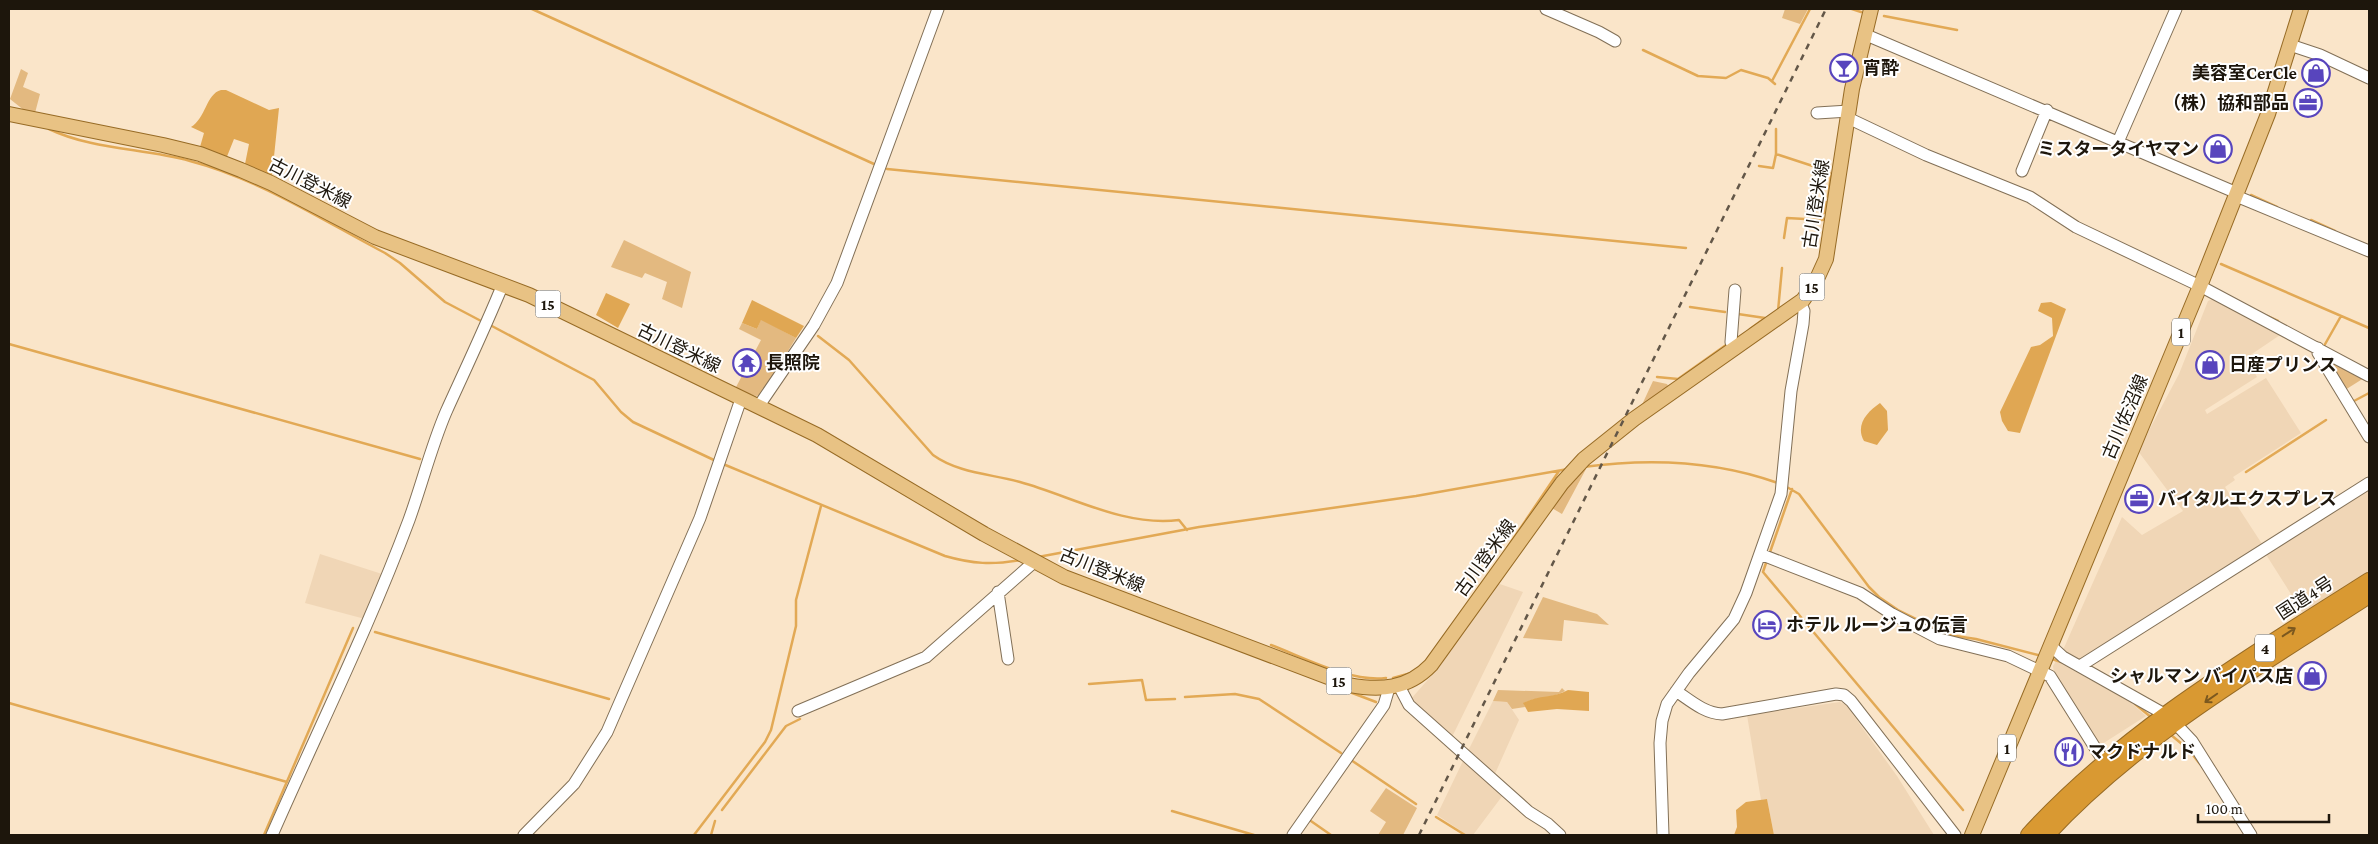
<svg xmlns="http://www.w3.org/2000/svg" width="2378" height="844" font-family="'Crimson Pro','Noto Sans JP',serif">
	<style>
		.built { fill: #f0d6b6 }
		.green { fill: #e3b980 }
		.forest { fill: #e0a753 }
		.lines { fill: none; stroke-linecap: round; stroke-linejoin: round }
		.stream { stroke: #e2a955; stroke-width: 2.5 }
		.minor-casing { stroke: #827057; stroke-width: 13 }
		.major-casing { stroke: #976b25; stroke-width: 16 }
		.highway-casing { stroke: #976b25; stroke-width: 18 }
		.minor { stroke: #fff; stroke-width: 11 }
		.major { stroke: #e8c284; stroke-width: 14 }
		.highway { stroke: #d99932; stroke-width: 16 }
		.rail { stroke: #635748; stroke-width: 2.5; stroke-dasharray: 6 6; stroke-linecap: butt }
		.oneway { stroke: #7b581f }
		.labels { text-anchor: middle; dominant-baseline: central; stroke-width: 4; stroke-linejoin: round; paint-order: stroke }
		.shield { fill: #fff; stroke: #615c55; stroke-width: 1 }
		.shield-label { font-size: 16px; font-weight: bold; fill: #1d160c }
		.poi-label { font-size: 18px; font-weight: bold; fill: #1d160c; stroke: #fff; text-anchor: start }
		.street-label { font-size: 18px; fill: #1d160c; stroke: #fff }
	</style>
	<rect width="100%" height="100%" fill="#fae5c9"/>
	<path class="built" d="M2214,298L2283,333L2246,358L2257,377L2205,410L2207,414L2266,378L2301,433L2233,477L2235,480L2225,487L2264,547L2078,662L2063,650L2122,517L2142,535L2183,511L2138,451L2179,374L2208,301Z
		M2369,486V573L2303,613L2265,553Z
		M320,554L382,574L365,619L305,603Z
		M1494,582L1523,592L1452,737L1410,700L1440,666Z
		M2056,661L2129,701L2146,716L2099,746L2055,679L2053,666Z
		M1493,701L1507,702L1519,720L1494,776L1467,753Z
		M1840,702L1846,705L1897,776L1934,835H1774L1767,799L1761,800L1747,715Z
		M1463,761L1503,795L1473,835H1467L1437,815Z"/>
	<path class="green" d="M1785,9H1808L1800,24L1782,18Z
		M21,69L28,73L23,87L40,94L35,113L25,111L10,99Z
		M624,240L691,272L682,308L662,299L667,282L645,273L642,278L611,267Z
		M761,319L796,338L761,395L756,396L735,389L761,340L739,329L742,323L757,329Z
		M2322,353L2364,378L2345,390Z
		M1653,381L1667,384L1670,389L1640,409Z
		M1586,469L1562,514L1550,507L1577,470Z
		M1543,597L1597,614L1609,625L1564,620L1562,641L1523,638Z
		M1562,688L1565,691C1552,699 1537,696 1524,703L1525,707L1512,709L1507,702L1493,701L1498,690L1559,692Z
		M1386,788L1417,808L1403,835H1378L1386,822L1370,811Z"/>
	<path class="forest" d="M221,90H226L269,110L279,108L272,176L245,164L249,144L234,139L226,159L200,147L204,133L191,127C206,118 206,94 221,90Z
		M606,293L630,304L618,328L596,315Z
		M752,300L804,326L796,338L761,320L757,329L742,323Z
		M2051,302L2066,309L2020,433L2008,431L2002,421L2000,412L2031,347L2040,345L2053,336L2052,318L2038,311L2041,303Z
		M1880,403L1887,411L1888,430L1877,445L1864,441C1855,425 1867,412 1880,403Z
		M1568,690L1589,692V711L1557,709L1528,712L1523,703C1538,695 1554,698 1568,690Z
		M1767,799L1774,835H1734L1737,827L1736,810L1746,802Z"/>
	<g class="lines">
		<path class="stream" d="M532,9L874,164
			M1852,9L1861,12
			M1884,16L1957,30
			M1643,50L1698,76L1726,78L1741,70L1768,78L1775,84
			M1772,81L1810,9
			M49,129C93,150 143,148 190,161C259,179 322,220 385,253L400,263L445,302L483,322
			M1776,154L1828,171L1831,175L1828,197
			M1759,166L1773,168L1776,154V129
			M887,169L1686,248
			M2251,195L2277,207
			M1824,213L1826,202
			M2311,220L2335,231
			M1784,238L1787,218L1823,220V218
			M2221,264L2369,328
			M1690,307L1725,312
			M1778,311L1782,268
			M1738,314L1765,318L1750,329
			M2267,316L2278,321
			M490,325L594,380L621,412L633,422L716,461
			M818,336L849,360L933,455C958,473 991,474 1020,482C1071,496 1124,527 1179,520L1187,530
			M9,344L420,459
			M2324,346L2341,316
			M1657,377L1678,379L1726,345
			M2354,401L2369,393
			M723,464L945,556C973,564 992,565 1021,560
			M1583,467C1649,458 1714,460 1778,483
			M2246,472L2326,420
			M1785,486L1799,494L1869,587L1879,597L1898,610L1949,635L1976,639L2042,656
			M1507,548L1559,471
			M1769,555L1792,489
			M1038,557L1199,527L1416,496L1568,469
			M1767,560L1763,572L1963,810
			M375,632L609,699
			M1271,645C1303,657 1352,683 1386,678
			M2049,658L2061,662
			M1393,678L1411,673
			M1089,684L1142,680L1146,700L1175,699
			M1347,691L1376,702
			M1185,697L1235,694L1259,699L1341,753
			M9,703L287,782
			M2135,704L2152,718
			M2171,735L2188,749L2200,764
			M1351,760L1416,804
			M722,810L786,726L800,719
			M1172,811L1254,835
			M1436,817L1465,835
			M1308,819L1331,835
			M264,835L353,628
			M694,835L765,742L771,730L796,626V600L821,506
			M711,835L715,821"/>
		<defs>
			<path id="minor" d="M1546,9L1599,32L1615,41
				M1864,34L2237,193
				M2290,45L2320,55L2369,78
				M1817,113L1849,111
				M1848,118L1926,155L2030,197L2076,227L2200,286L2369,376
				M2118,142L2176,9
				M2022,171L2047,110
				M2236,196L2369,251
				M1735,290L1731,342L1735,349
				M2318,348V353L2369,437
				M758,407L814,325L837,283L938,9
				M1760,554L1860,593L1892,614L1940,639L2008,656L2050,676L2104,762
				M998,592L1008,659
				M2050,645L2063,657L2166,715
				M2080,666L2369,483
				M1399,686L1409,705L1529,812L1548,824L1560,835
				M1676,691C1691,701 1704,713 1722,714L1836,694L1844,695L1851,701L1955,835
				M798,711L926,657L1034,562
				M2175,723L2192,741L2251,835
				M272,835C318,730 369,627 409,520C422,484 431,447 446,412C465,370 485,328 503,284
				M524,835L574,784L607,732L700,518L741,399
				M1293,835L1384,705L1389,688
				M1663,835L1660,743L1662,721L1667,704L1689,673L1734,619L1746,593L1781,494L1791,391L1803,324L1804,311L1800,302"/>
			<path id="major" d="M9,114L163,145L200,154L241,170L271,183L375,237L529,295L817,435L984,534L1064,577L1349,685C1380,691 1408,689 1431,665L1562,483L1584,459L1634,419L1803,300L1816,281L1826,259L1852,89L1871,9
				M1972,835L2200,286L2268,114L2301,9"/>
			<path id="highway" d="M2029,835C2125,730 2250,657 2369,581
				M2046,835C2138,736 2256,668 2369,595"/>
		</defs>
		<use href="#minor" class="minor-casing"/>
		<use href="#major" class="major-casing"/>
		<use href="#highway" class="highway-casing"/>
		<use href="#minor" class="minor"/>
		<use href="#major" class="major"/>
		<use href="#highway" class="highway"/>
		<path class="rail" d="M1419,835L1826,9"/>
	</g>
	<defs><path id="oneway-shaft" d="M-6 0H5M1.5-3L5.5 0L1.5 3" fill="none" stroke-width="1.6" stroke-linecap="round" stroke-linejoin="round" transform="scale(1.25)"/></defs>
	<g class="oneway">
		<use href="#oneway-shaft" transform="translate(2289 632) rotate(-33)"/>
		<use href="#oneway-shaft" transform="translate(2211 698) rotate(145)"/>
	</g>
	<defs>
		<symbol id="bar-ring" viewBox="-11 -11 22 22"><circle r="9.5" fill="#fff" stroke="#5845bd" stroke-width="1.5"/><path d="M-6-5H6L.8 .8V4.5H3.5V6h-7V4.5H-.8V.8Z" fill="#5845bd"/></symbol>
		<symbol id="shop-ring" viewBox="-11 -11 22 22"><circle r="9.5" fill="#fff" stroke="#5845bd" stroke-width="1.5"/><path d="M-5-2.5h2.3a2.7 3.5 0 0 1 5.4 0H5L5.5 6h-11ZM-1.5-2.5h3a1.5 2.3 0 0 0-3 0Z" fill="#5845bd"/></symbol>
		<symbol id="office-ring" viewBox="-11 -11 22 22"><circle r="9.5" fill="#fff" stroke="#5845bd" stroke-width="1.5"/><path d="M-6-3h4V-5.5h4V-3h4V5H-6ZM-1-4.5V-3h2v-1.5ZM-6 0V1H6V0Z" fill="#5845bd"/></symbol>
		<symbol id="temple-ring" viewBox="-11 -11 22 22"><circle r="9.5" fill="#fff" stroke="#5845bd" stroke-width="1.5"/><path d="M0-6L5-2H3V0L6.5 2.5H4V6H1.5V3h-3V6H-4V2.5H-6.5L-3 0V-2H-5Z" fill="#5845bd"/></symbol>
		<symbol id="hotel-ring" viewBox="-11 -11 22 22"><circle r="9.5" fill="#fff" stroke="#5845bd" stroke-width="1.5"/><path d="M-6-4.5h1.5V1H6V5H4.5V3h-9V5H-6ZM-4 0a1.8 1.8 0 1 1 3.6 0ZM.5 0V-2.5h3Q6-2.5 6 0Z" fill="#5845bd"/></symbol>
		<symbol id="restaurant-ring" viewBox="-11 -11 22 22"><circle r="9.5" fill="#fff" stroke="#5845bd" stroke-width="1.5"/><path d="M-5-6h1v4h1v-4h1v4h1v-4h1v5L-1.5 .5V6h-2V.5L-5-1ZM5-6V6H3V1.5H1.5Q1.5-4 5-6Z" fill="#5845bd"/></symbol>
	</defs>
	<g fill-rule="evenodd">
		<use href="#bar-ring" x="1828" y="52" width="32" height="32"/>
		<use href="#shop-ring" x="2300" y="57" width="32" height="32"/>
		<use href="#office-ring" x="2292" y="87" width="32" height="32"/>
		<use href="#shop-ring" x="2202" y="133" width="32" height="32"/>
		<use href="#temple-ring" x="731" y="347" width="32" height="32"/>
		<use href="#shop-ring" x="2194" y="349" width="32" height="32"/>
		<use href="#office-ring" x="2123" y="483" width="32" height="32"/>
		<use href="#hotel-ring" x="1751" y="609" width="32" height="32"/>
		<use href="#shop-ring" x="2296" y="660" width="32" height="32"/>
		<use href="#restaurant-ring" x="2053" y="736" width="32" height="32"/>
	</g>
	<g class="labels">
		<g class="shield">
			<rect x="1799.5" y="273.5" width="25" height="27" rx="4"/>
			<rect x="535.5" y="290.5" width="25" height="27" rx="4"/>
			<rect x="2172" y="318.5" width="18" height="27" rx="4"/>
			<rect x="2255" y="634.5" width="20" height="27" rx="4"/>
			<rect x="1326.5" y="667.5" width="25" height="27" rx="4"/>
			<rect x="1998" y="734.5" width="18" height="27" rx="4"/>
		</g>
		<g class="shield-label">
			<text x="1812" y="287">15</text>
			<text x="548" y="304">15</text>
			<text x="2181" y="332">1</text>
			<text x="2265" y="648">4</text>
			<text x="1339" y="681">15</text>
			<text x="2007" y="748">1</text>
		</g>
		<g class="poi-label">
			<text x="1863" y="68">宵酔</text>
			<text x="2297" y="73" text-anchor="end">美容室CerCle</text>
			<text x="2289" y="103" text-anchor="end">（株）協和部品</text>
			<text x="2199" y="149" text-anchor="end">ミスタータイヤマン</text>
			<text x="766" y="363">長照院</text>
			<text x="2229" y="365">日産プリンス</text>
			<text x="2158" y="499">バイタルエクスプレス</text>
			<text x="1786" y="625">ホテル ルージュの伝言</text>
			<text x="2293" y="676" text-anchor="end">シャルマン バイパス店</text>
			<text x="2088" y="752">マクドナルド</text>
		</g>
		<g class="street-label">
			<text transform="translate(310 183) rotate(27)">古川登米線</text>
			<text transform="translate(1816 204) rotate(-81)">古川登米線</text>
			<text transform="translate(679 348) rotate(26)">古川登米線</text>
			<text transform="translate(2125 417) rotate(-67)">古川佐沼線</text>
			<text transform="translate(1485 558) rotate(-54)">古川登米線</text>
			<text transform="translate(1102 570) rotate(22)">古川登米線</text>
			<text transform="translate(2305 598) rotate(-33)">国道4号</text>
		</g>
	</g>
	<rect width="2378" height="844" fill="none" stroke="#1d160c" stroke-width="20"/>
	<path d="M2198 814v8h131v-8" fill="none" stroke="#1d160c" stroke-width="2.5"/>
	<text x="2206" y="814" font-size="15" fill="#1d160c" stroke="#ffffff" stroke-width="4" paint-order="stroke">100 m</text>
</svg>
